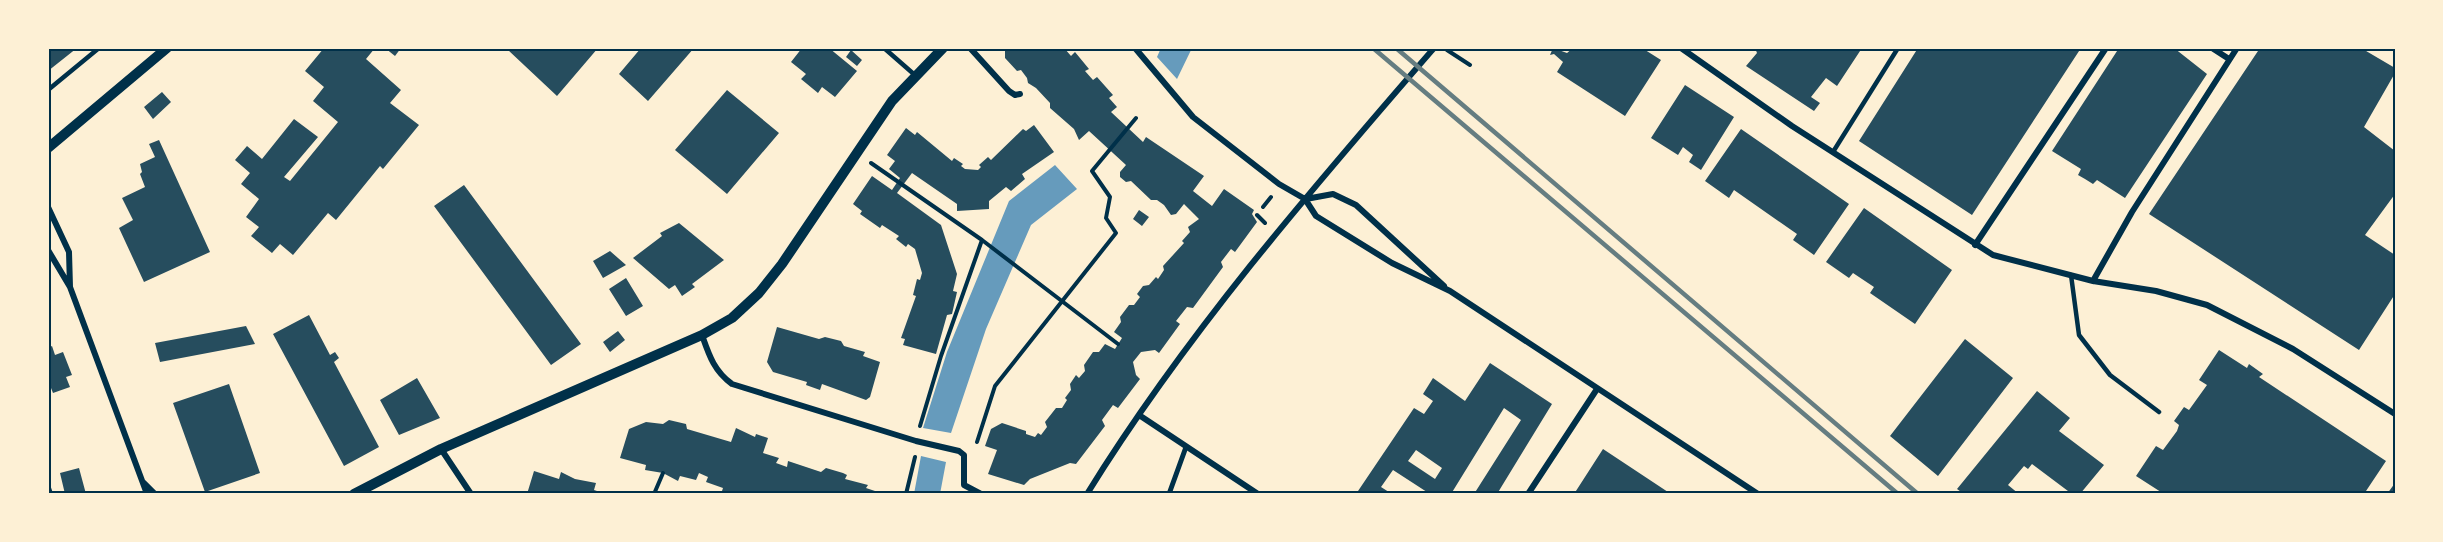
<svg xmlns="http://www.w3.org/2000/svg" width="2443" height="542" font-family="Roboto,sans-serif">
	<style>
		.water { fill: #669bbc }
		.building { fill: #264d5e; fill-rule: evenodd }
		.lines { fill: none; stroke-linecap: round; stroke-linejoin: round }
		.path { stroke: #003049; stroke-width: 4 }
		.service { stroke: #003049; stroke-width: 4.5 }
		.pedestrian { stroke: #003049; stroke-width: 5 }
		.minor { stroke: #003049; stroke-width: 6 }
		.tertiary { stroke: #003049; stroke-width: 10 }
		.rail { stroke: #657d81; stroke-width: 4.5 }
		.neatline { fill: none; stroke: #003049; stroke-width: 2 }
	</style>
	<rect width="100%" height="100%" fill="#fdf0d5"/>
	<path class="water" d="M1161,48H1192L1177,79L1157,57Z
		M1055,165L1077,189L1031,225L986,329L951,433L923,428L947,352L1009,201Z
		M921,456L946,462L940,494H914Z"/>
	<path class="building" d="M48,48H77L48,71Z
		M324,48H375L366,59L401,90L390,103L419,125L383,169L380,166L336,220L328,213L293,255L280,244L272,253L251,236L259,227L246,217L259,199L241,184L250,173L235,160L247,146L262,159L294,119L318,137L284,177L290,181L338,122L313,101L324,87L305,71Z
		M385,48H401L395,56Z
		M506,48H598L557,96Z
		M641,48H694L648,101L619,74Z
		M802,48H829L857,71L835,97L822,87L818,93L801,79L806,74L791,62Z
		M1010,48H1060L1065,49L1071,56L1075,52L1089,69L1085,71L1093,80L1097,77L1113,95L1109,98L1117,107L1111,112L1143,142L1146,137L1204,176L1193,191L1212,206L1224,189L1254,210L1252,214L1257,222L1235,252L1231,249L1221,262L1223,267L1193,308L1187,307L1176,321L1180,324L1159,353L1155,350L1141,352L1133,362L1136,375L1140,379L1118,408L1113,405L1102,420L1105,426L1076,464L1070,463L1030,479L1024,485L988,474L997,450L985,446L991,429L1002,423L1026,431V434L1035,437L1038,433L1041,435L1047,427L1045,422L1056,408H1062L1067,400L1065,398L1071,390L1070,384L1076,375L1079,378L1085,371L1084,365L1093,352H1099L1105,344L1115,349L1122,338L1114,332L1121,322L1120,317L1129,305H1134L1140,297L1137,294L1143,286L1149,285L1156,277L1158,279L1164,270L1163,266L1184,243L1182,241L1190,232L1188,227L1199,219L1184,204L1176,214L1171,215L1164,205L1157,200H1151L1131,181L1126,182L1120,177V172L1126,165L1089,131L1079,140L1074,129L1050,108V103L1036,88L1028,83L1027,78L1021,70L1017,71L1005,58V51Z
		M1553,48L1567,53L1573,48H1642L1661,60L1625,116L1557,72L1563,62L1554,54L1550,55Z
		M1755,48H1862L1837,86L1826,78L1811,97L1820,103L1814,111L1746,66L1757,53Z
		M1918,48H2081L1972,215L1859,141Z
		M2119,48H2174L2207,74L2125,198L2097,180L2093,184L2085,179L2078,175L2081,169L2052,151Z
		M2260,48H2361L2395,68V73L2364,127L2395,151V194L2365,235L2395,255V294L2359,350L2149,214Z
		M851,50L862,60L857,66L846,57Z
		M1685,85L1734,117L1701,170L1689,162L1693,155L1683,147L1678,155L1651,138Z
		M727,90L779,133L727,194L675,150Z
		M162,92L171,102L153,119L144,107Z
		M1034,125L1054,152L1022,174L1025,179L1011,191L1006,187L989,201V209L957,211V204L912,173L897,193L941,225L957,274L953,291L957,292L952,314L947,315L936,354L903,345L905,339L901,338L916,296L913,295L917,279L920,280L922,273L915,249L908,244L906,247L896,239L899,236L882,225L880,228L860,214L862,211L853,204L872,176L892,190L900,178L889,169L895,161L887,155L906,128L915,135L917,132L952,161L954,158L963,164L961,166L965,169L978,170L981,167L979,165L988,157L991,160L1023,129L1026,131Z
		M1741,129L1849,204L1814,255L1793,240L1797,234L1734,190L1729,198L1705,181Z
		M159,140L210,252L144,282L119,228L133,220L122,198L145,187L140,174L142,172L140,164L155,157L149,144Z
		M464,185L581,344L551,365L434,206Z
		M1864,208L1952,270L1915,324L1870,293L1874,287L1853,273L1849,278L1826,262Z
		M1139,210L1149,217L1142,226L1133,219Z
		M679,223L724,260L692,284L695,287L682,296L675,285L669,289L633,258L662,236L660,233Z
		M610,251L626,265L603,278L593,261Z
		M626,278L643,306L626,316L609,289Z
		M309,315L330,355L335,352L339,358L334,362L379,447L344,466L273,334Z
		M246,326L255,344L160,362L155,343Z
		M777,327L819,339L825,337L841,341L844,346L865,352L863,356L880,362L870,397L866,400L822,384L820,390L806,385L807,382L773,372L767,362Z
		M618,331L625,340L610,352L603,342Z
		M1965,339L2013,378L1938,476L1890,436Z
		M52,346L55,355L63,352L72,375L66,377L70,387L53,393L51,388L48,389V348Z
		M2219,350L2247,368L2249,364L2263,374L2259,377L2386,461L2364,494H2164L2136,476L2156,446L2163,450L2177,431L2179,425L2174,421L2184,407L2189,410L2207,385L2199,380Z
		M1490,363L1552,404L1497,494H1474L1521,420L1504,408L1451,494H1430L1393,470L1381,487L1392,494H1356L1414,408L1424,414L1433,401L1423,394L1433,378L1465,401ZM1416,450L1442,468L1435,479L1408,461Z
		M417,378L440,418L399,435L380,400Z
		M229,384L260,473L205,492L173,403Z
		M2037,391L2070,418L2059,431L2104,465L2080,494H2072L2032,464L2028,469L2024,466L2008,485L2019,494H1964L1957,489Z
		M669,420L686,424L687,429L731,442L736,428L755,437L756,434L768,438L763,453L779,458L776,463L787,467L788,461L821,472L826,468L843,473L847,475L845,479L868,485L866,488L878,492L721,494L723,488L706,482L708,477L699,473L696,480L680,476L678,481L663,473L645,470L646,465L620,458L629,429L646,422L663,424Z
		M1603,449L1671,494H1574Z
		M79,468L86,494H65L60,473Z
		M534,471L559,479L561,472L575,479L596,483L594,490L606,494H527Z
		M2395,483V494H2387Z"/>
	<g class="lines">
		<path class="path" d="M1447,50L1470,65
			M871,163L982,240L941,356L920,426
			M1263,207L1271,197
			M1257,215L1265,223
			M982,240L1118,344
			M977,442L995,386L1116,233L1106,218L1110,197L1092,171L1136,118
			M654,494L663,473
			M906,494L915,457"/>
		<path class="service" d="M884,48L916,76
			M48,90L99,48
			M1833,152L1898,48
			M2071,275L2079,335L2110,375L2159,412"/>
		<path class="pedestrian" d="M1169,494L1186,447"/>
		<path class="minor" d="M970,48L1009,91L1015,95L1020,94
			M1135,48L1193,117L1279,184L1305,199L1316,216L1392,263L1450,291L1758,494
			M1681,48L1792,126L1993,255L2093,281L2156,291L2207,305L2293,349L2395,414
			M2212,48L2229,59
			M1306,199L1333,194L1356,205L1444,286
			M48,207L69,252L70,287
			M1975,245L2106,48
			M48,250L70,287L147,494
			M2093,281L2132,212L2237,48
			M702,335C709,355 714,371 732,384L916,441L959,451L964,455V485L981,494
			M1139,415L1258,494
			M441,449L471,494
			M144,483L155,494
			M48,488L50,494
			M1087,494C1186,334 1311,190 1434,48
			M1528,494L1597,389"/>
		<path class="tertiary" d="M48,148L167,48
			M354,494L441,449L702,335L732,318L759,293L782,264L892,101L943,48"/>
		<path class="rail" d="M1373,48L1898,494
			M1396,48L1918,494"/>
	</g>
	<rect width="2443" height="542" fill="none" stroke="#fdf0d5" stroke-width="99"/>
	<rect x="50" y="50" width="2344" height="442" class="neatline"/>
</svg>
